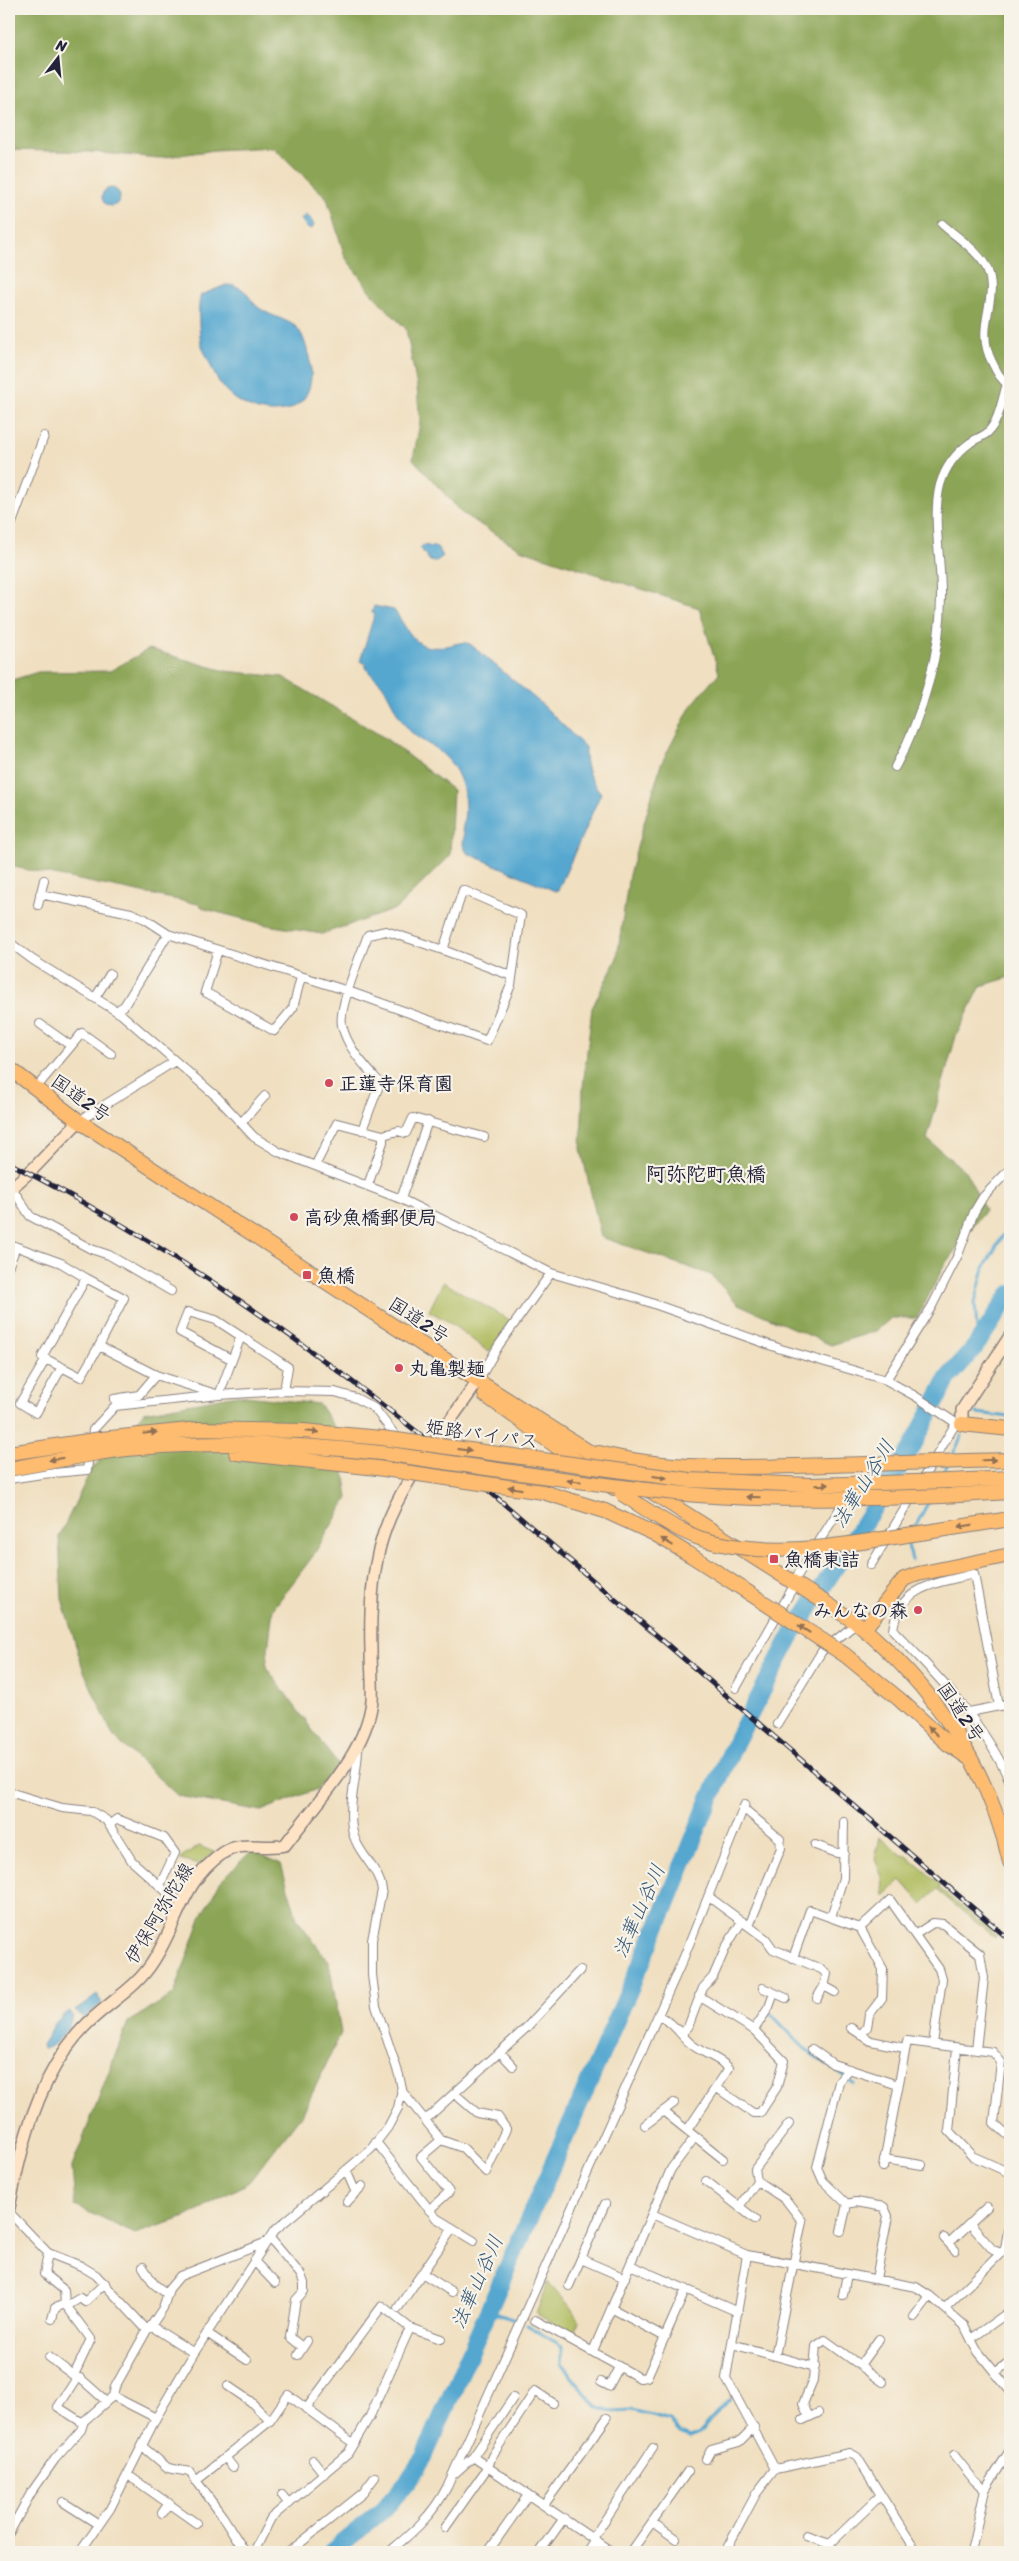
<svg xmlns="http://www.w3.org/2000/svg" width="1019" height="2561" font-family="Sriracha,'Klee One',sans-serif">
	<style>
		.green { fill: #afbc5e; stroke: #686f4c }
		.forest { fill: #8ba455; stroke: #566348 }
		.water { fill: #55a7d0; stroke: #3c6486 }
		.lines { fill: none; stroke-linecap: round; stroke-linejoin: round }
		.stream { stroke: #55a7d0; stroke-width: 3 }
		.river { stroke: #55a7d0; stroke-width: 18 }
		.street-casing { stroke: #89807e; stroke-width: 10 }
		.secondary-casing { stroke: #89807e; stroke-width: 14 }
		.highway-casing { stroke: #89807e; stroke-width: 16 }
		.street { stroke: #fff; stroke-width: 8 }
		.secondary { stroke: #fee4c5; stroke-width: 11 }
		.highway { stroke: #fdbc6f; stroke-width: 14 }
		.rail-casing { stroke: #22223b; stroke-width: 5 }
		.rail { stroke: #f7f3e8; stroke-width: 3; stroke-dasharray: 9; stroke-linecap: butt }
		.highway-bridge-casing { stroke: #89807e; stroke-width: 16; stroke-linecap: butt }
		.highway-bridge { stroke: #fdbc6f; stroke-width: 14 }
		.oneway { fill: #906f55 }
		.poi-dot { fill: #d1495b; stroke: #f7f3e8; stroke-width: 2 }
		.labels { text-anchor: middle; dominant-baseline: central; stroke-width: 4.5; stroke-linejoin: round; paint-order: stroke }
		.poi-label { font-size: 19px; font-weight: bold; fill: #22223b; stroke: #f7f3e8; text-anchor: start }
		.street-label { font-size: 19px; fill: #22223b; stroke: #f7f3e8 }
		.neighbourhood-label { font-size: 20px; font-weight: bold; fill: #22223b; stroke: #f7f3e8 }
		.water-label { font-size: 20px; font-style: italic; fill: #365777; stroke: #f7f3e8 }
	</style>
	<rect width="100%" height="100%" fill="#f7f3e8"/>
	<filter id="ink" filterUnits="userSpaceOnUse"><feTurbulence type="fractalNoise" baseFrequency=".02" numOctaves="2"/><feDisplacementMap in="SourceGraphic" scale="10" xChannelSelector="R" yChannelSelector="G"/><feConvolveMatrix kernelMatrix="1 2 1 2 8 2 1 2 1" color-interpolation-filters="sRGB"/></filter>
	<filter id="wash" filterUnits="userSpaceOnUse"><feTurbulence type="fractalNoise" baseFrequency=".0096" numOctaves="4" result="noise"/><feDisplacementMap in="SourceGraphic" scale="20" xChannelSelector="R" yChannelSelector="G"/><feGaussianBlur stdDeviation="1.12" result="paint"/><feColorMatrix in="noise" values="0 0 0 0 0 0 0 0 0 0 0 0 0 0 0 0 0 1.4 0 .05"/><feComposite in="paint" operator="in"/></filter>
	<g filter="url(#wash)">
		<rect width="100%" height="100%" fill="#f0dfc0"/>
		<path class="green" d="M443,1282L511,1321L489,1352L449,1322L429,1311Z
			M880,1837L902,1855L907,1856L941,1885L939,1888L996,1935L995,1938L937,1890L922,1904L901,1880L884,1896L882,1877L875,1859Z
			M199,1846L214,1852L200,1865L180,1860L184,1855Z
			M548,2282L569,2305L579,2321L573,2334L536,2314Z"/>
		<path class="forest" d="M9,9H1010V977L981,986L956,1036L927,1139L966,1172L985,1210L945,1264L917,1318H891L876,1331L831,1345L738,1304L711,1275L601,1237L581,1149L583,1087L592,1008L617,958L629,875L661,764L691,706L719,673L699,608L520,549L463,514L413,459L420,423L417,387L406,329L373,295L345,257L327,198L273,147L215,150L159,158L90,152L9,150Z
			M149,649L225,671L283,677L385,738L453,790L450,856L396,909L322,934L267,925L205,909L198,904L9,866V681L38,672L110,671Z
			M237,1395L319,1404L339,1435L348,1498L313,1556L273,1609L266,1667L338,1765L317,1789L261,1811L178,1796L113,1736L83,1669L62,1599L59,1537L91,1470L144,1412Z
			M252,1850L281,1864L297,1919L329,1962L341,2033L303,2113L249,2182L186,2217L135,2234L75,2206L72,2167L128,2022L174,1994L201,1918L220,1882Z"/>
		<path class="water" d="M102 197a9 9 0 1 1 18 0a9 9 0 1 1-18 0Z
			M305,215L310,218L314,225L312,229L307,228L301,219Z
			M226,285C252,286 245,301 264,311C274,317 285,319 295,326C303,333 305,343 308,353C329,429 238,428 213,371C210,362 204,353 201,343C199,332 197,304 201,295Z
			M423,545L438,548L443,556L435,562L430,561L420,548Z
			M374,606L394,610C410,632 415,653 447,646C456,644 462,641 470,644L544,706L585,747C584,766 589,779 601,793L558,890L555,891L544,886L467,853L463,845L464,834L462,831C469,801 464,771 439,751C430,744 419,740 411,732C399,720 392,701 383,686C377,677 367,675 365,663L360,661L375,613L372,612Z
			M97,1995L102,2003L84,2018L75,2011Z
			M68,2011L73,2015C71,2026 55,2049 43,2049L42,2045L56,2022Z"/>
		<g class="lines">
			<path class="stream" d="M978,1343L975,1303L984,1268L1010,1223
				M977,1413L1010,1417
				M951,1458L962,1436
				M941,1478L947,1465
				M914,1529L929,1501
				M909,1539L907,1542L912,1560
				M770,2013L807,2051L854,2083
				M489,2311L515,2320
				M527,2325L562,2346V2365L598,2408L612,2411L632,2410L670,2420L680,2433L690,2437L699,2433L730,2399"/>
			<path class="river" d="M331,2552L383,2510L408,2481L424,2457L665,1909L705,1810L736,1741L790,1638L911,1449L948,1378L975,1347L1010,1294"/>
		</g>
	</g>
	<g filter="url(#ink)">
		<g class="lines">
			<defs>
				<path id="street" d="M942,224C956,237 981,252 988,271C999,301 974,327 992,362C997,372 1000,379 1010,386
					M9,531L44,436
					M895,767C923,717 942,648 941,592C941,559 932,516 940,485C945,468 956,453 970,443C975,439 982,437 987,433C999,422 1002,400 1007,384
					M40,894L131,913L145,919L168,934
					M38,905L44,880
					M9,942L33,960L121,1014L217,1097L254,1137L279,1152L401,1199L551,1273L637,1298L781,1349L886,1380L915,1396L956,1423L962,1424
					M218,950L205,992L274,1031L293,1008L301,977
					M443,950L512,976
					M95,998L110,974
					M116,1011L124,1006L168,934L348,991L487,1041L511,985L521,915L463,890L443,950L386,931L368,935C361,954 338,1008 342,1025C347,1048 365,1066 380,1083L362,1130
					M40,1024L71,1046
					M36,1088L82,1033L111,1054
					M79,1121L175,1061
					M241,1123L265,1096
					M316,1164L337,1123L383,1135L398,1131L406,1133L413,1118L484,1137
					M368,1185L383,1142V1135
					M12,1188L30,1216L91,1249L109,1255L171,1291
					M401,1199L428,1121
					M9,1244L61,1263L86,1278L42,1357L81,1377L99,1346L156,1375L219,1395L284,1391L335,1392L356,1398L374,1408L395,1435L397,1440
					M9,1265L16,1247
					M86,1278L124,1298L99,1346
					M46,1359L20,1403L36,1413L62,1367
					M231,1359L180,1332L188,1312L216,1320L288,1367L284,1391
					M886,1380L932,1306L958,1255L974,1212L983,1197L1010,1169
					M478,1381L499,1345L551,1273
					M114,1399L139,1395L156,1375
					M91,1442L93,1430L115,1406L219,1395L241,1336
					M9,1479L42,1474L87,1470L89,1454
					M871,1565L956,1423
					M794,1581L839,1510
					M736,1688L796,1582
					M999,1706L974,1574C938,1583 898,1586 893,1630C938,1676 984,1722 1010,1782
					M969,1712L1010,1704
					M777,1724L822,1651L857,1623
					M9,1792L62,1808L91,1811L106,1820L132,1861L169,1894L182,1902
					M743,1808L780,1839L781,1848L749,1926
					M109,1825L117,1819L164,1838L175,1853L160,1885
					M815,1845L837,1853H844
					M709,1897L766,1939L773,1949L821,1969L827,1974L824,1986L817,1998
					M831,1917L843,1878L844,1822
					M860,1928L890,1900L939,1969L942,1979L933,2044
					M916,1934L933,1923L943,1924L980,1954L984,1978L976,2050
					M793,1958L810,1910L860,1928L883,1969L882,1998L869,2015L867,2027L861,2035
					M824,1986L835,1992
					M763,1988L786,1998
					M699,1996L754,2030L784,2061L777,2087L760,2113H753L717,2088
					M658,2016C673,2021 680,2035 691,2044C703,2054 718,2057 729,2068L688,2129
					M851,2028L871,2041L905,2048
					M754,2030L769,2007L774,1993
					M682,2033L688,2027L703,1988L713,1977L726,1947L742,1921
					M957,2048L949,2131L972,2156L1010,2173
					M812,2049L833,2064L898,2085
					M500,2052L513,2066
					M849,2069L839,2082L817,2167L823,2181L847,2204L856,2202L884,2207L888,2216L876,2279
					M401,2090L441,2140L463,2148L486,2172L506,2129L498,2117L477,2113L455,2094
					M663,2111L723,2159
					M425,2120L526,2028L580,1970
					M645,2125L674,2103
					M376,2142L436,2218L474,2241
					M884,2159L922,2165
					M883,2167L907,2041L993,2052L1001,2062L994,2123L1010,2137
					M346,2170L356,2193
					M706,2181L755,2219
					M347,2202L362,2186
					M739,2207L757,2181
					M429,2210L449,2192L421,2157L441,2140
					M9,2212L48,2253L81,2266L96,2275L147,2330L151,2326L194,2353
					M652,2214L747,2255
					M970,2224L993,2250L1001,2253
					M841,2231L847,2204
					M270,2238L301,2275L304,2283V2291L296,2300L290,2337L302,2347
					M944,2238L955,2250
					M949,2243L987,2207
					M48,2253L44,2274L64,2290L65,2304L91,2339L74,2375
					M581,2259L625,2278
					M254,2261L275,2283
					M630,2265L738,2312
					M143,2267L154,2284L167,2294
					M422,2273L452,2292
					M569,2286L605,2204
					M843,2295L847,2274
					M67,2306L80,2298L85,2302L105,2283
					M398,2308L453,2228
					M945,2308L1005,2249L1008,2230
					M613,2309L665,2337
					M914,2317L930,2296
					M52,2319L55,2308L65,2304
					M535,2320L640,2378L647,2377L686,2289
					M151,2326L163,2308L169,2289L180,2276L267,2242
					M207,2333L247,2360
					M971,2339L1010,2311
					M732,2344L815,2367
					M593,2351L671,2169L695,2137
					M298,2355L307,2341
					M775,2356L802,2221L786,2200L757,2181L755,2169L789,2124
					M49,2357L77,2378L58,2407L83,2423
					M860,2365L879,2339
					M995,2373L1010,2361
					M77,2378H80L106,2401
					M601,2382L609,2386L619,2367
					M228,2386L250,2401L270,2421
					M113,2396L115,2387L147,2330
					M306,2409L382,2306L410,2328L441,2339
					M809,2417L803,2404L813,2380L816,2346L825,2340L883,2382
					M803,2420L818,2413
					M142,2446L168,2468L190,2472L223,2517L245,2552
					M954,2455L974,2480L985,2490
					M225,2457L233,2467
					M473,2457L513,2398
					M706,2459L711,2450L739,2442L754,2427
					M313,2460L324,2474
					M775,2469L726,2378L747,2255L916,2287L930,2296L964,2325L976,2349L1010,2391
					M454,2474L473,2457L612,2552
					M128,2475L196,2523
					M196,2481L270,2421L288,2395L353,2443
					M282,2495L289,2504
					M63,2502L99,2525
					M544,2505L607,2418
					M162,2513L169,2503
					M652,2522L676,2539
					M445,2528L488,2467L492,2456L535,2391L553,2403
					M9,2533L31,2493L55,2459L81,2430L84,2421L113,2396L156,2418
					M806,2536L830,2544L836,2552
					M593,2538L653,2448
					M830,2544L881,2495
					M80,2552L110,2509L156,2418L194,2353L274,2231L371,2149L388,2127L398,2108L402,2089L399,2075L376,2006L372,1975V1940L382,1890C379,1867 355,1852 352,1828C348,1801 358,1774 358,1747
					M254,2552L271,2518L348,2453L370,2416L410,2328
					M289,2552L363,2493L375,2477
					M389,2552C412,2533 433,2515 447,2487L684,1957L745,1804
					M488,2552L528,2495
					M540,2552L564,2518
					M588,2552L596,2540
					M631,2552L688,2471
					M725,2552L756,2494L775,2469L850,2453L857,2457L917,2552
					M971,2552L985,2490L1010,2450"/>
				<path id="secondary" d="M9,1190L33,1169L79,1121
					M962,1424V1410L1010,1336
					M9,2208C21,2146 38,2076 83,2028C106,2003 136,1990 154,1960C179,1921 182,1881 223,1853C242,1840 263,1850 285,1845C316,1803 366,1754 372,1701C373,1685 371,1667 371,1651C370,1614 371,1575 382,1539C399,1482 446,1429 478,1381"/>
				<path id="highway" d="M9,1068L79,1121L478,1381L857,1623C931,1684 989,1767 1010,1862
					M485,1395L614,1488
					M962,1424L1010,1429
					M101,1439L199,1429L303,1431L382,1438
					M104,1452C195,1439 290,1443 381,1453
					M236,1453L377,1468
					M599,1453C682,1475 783,1465 868,1464
					M967,1461L1010,1460
					M950,1481L1010,1478
					M942,1496L1010,1492
					M920,1533L1010,1519
					M864,1629L904,1579L918,1574L1010,1555
					M845,1655L899,1699L948,1744L969,1758"/>
			</defs>
			<use href="#street" class="street-casing"/>
			<use href="#secondary" class="secondary-casing"/>
			<use href="#highway" class="highway-casing"/>
			<use href="#street" class="street"/>
			<use href="#secondary" class="secondary"/>
			<use href="#highway" class="highway"/>
			<defs>
				<path id="rail" d="M9,1163C174,1246 323,1355 466,1471L1010,1940"/>
			</defs>
			<use href="#rail" class="rail-casing"/>
			<use href="#rail" class="rail"/>
			<defs>
				<path id="highway-bridge" d="M382,1438L689,1480L810,1485L950,1481
					M9,1453L101,1439
					M381,1453C482,1467 583,1484 685,1494C770,1501 856,1499 942,1496
					M868,1464L967,1461
					M377,1468L543,1492L605,1511L655,1534L692,1556L845,1655
					M9,1469L104,1452
					M622,1494C648,1510 673,1529 702,1539C774,1561 848,1544 920,1533"/>
			</defs>
			<use href="#highway-bridge" class="highway-bridge-casing"/>
			<use href="#highway-bridge" class="highway-bridge"/>
		</g>
		<defs><path id="oneway-solid" d="M-6-.8H1V-3.2L6.5 0L1 3.2V.8H-6Z" transform="scale(1.25)"/></defs>
		<g class="oneway">
			<use href="#oneway-solid" transform="translate(312 1432) rotate(5)"/>
			<use href="#oneway-solid" transform="translate(150 1433) rotate(-6)"/>
			<use href="#oneway-solid" transform="translate(465 1450) rotate(8)"/>
			<use href="#oneway-solid" transform="translate(56 1459) rotate(170)"/>
			<use href="#oneway-solid" transform="translate(989 1460) rotate(-1)"/>
			<use href="#oneway-solid" transform="translate(660 1477) rotate(7)"/>
			<use href="#oneway-solid" transform="translate(574 1481) rotate(-174)"/>
			<use href="#oneway-solid" transform="translate(822 1485) rotate(-1)"/>
			<use href="#oneway-solid" transform="translate(515 1488) rotate(-171)"/>
			<use href="#oneway-solid" transform="translate(753 1497) rotate(-179)"/>
			<use href="#oneway-solid" transform="translate(965 1526) rotate(171)"/>
			<use href="#oneway-solid" transform="translate(667 1542) rotate(-149)"/>
			<use href="#oneway-solid" transform="translate(804 1629) rotate(-147)"/>
			<use href="#oneway-solid" transform="translate(933 1731) rotate(-137)"/>
		</g>
	</g>
	<g class="poi-dot">
		<circle cx="329" cy="1083" r="5"/>
		<circle cx="294" cy="1217" r="5"/>
		<rect x="302" y="1270" width="10" height="10" rx="2.5"/>
		<circle cx="399" cy="1368" r="5"/>
		<rect x="769" y="1554" width="10" height="10" rx="2.5"/>
		<circle cx="918" cy="1610" r="5"/>
	</g>
	<g class="labels">
		<g class="poi-label">
			<text x="339" y="1083">正蓮寺保育園</text>
			<text x="304" y="1217">高砂魚橋郵便局</text>
			<text x="317" y="1275">魚橋</text>
			<text x="409" y="1368">丸亀製麺</text>
			<text x="784" y="1559">魚橋東詰</text>
			<text x="908" y="1610" text-anchor="end">みんなの森</text>
		</g>
		<g class="street-label">
			<text transform="translate(81 1098) rotate(35)">国道2号</text>
			<text transform="translate(419 1320) rotate(33)">国道2号</text>
			<text transform="translate(482 1434) rotate(8)">姫路バイパス</text>
			<text transform="translate(961 1712) rotate(56)">国道2号</text>
			<text transform="translate(159 1913) rotate(-59)">伊保阿弥陀線</text>
		</g>
		<g class="neighbourhood-label">
			<text x="706" y="1174">阿弥陀町魚橋</text>
		</g>
		<g class="water-label">
			<text transform="translate(863 1484) rotate(-58)">法華山谷川</text>
			<text transform="translate(639 1911) rotate(-66)">法華山谷川</text>
			<text transform="translate(477 2282) rotate(-66)">法華山谷川</text>
		</g>
	</g>
	<rect width="1019" height="2561" fill="none" stroke="#f7f3e8" stroke-width="30"/>
	<g transform="translate(58 58) rotate(16)" stroke="#f7f3e8" stroke-width="4" paint-order="stroke">
	<path d="M0-4L9 19L0 12L-9 19Z" fill="#22223b"/>
	<text y="-8" font-size="14" font-weight="bold" text-anchor="middle" fill="#22223b">N</text>
	</g>
</svg>
